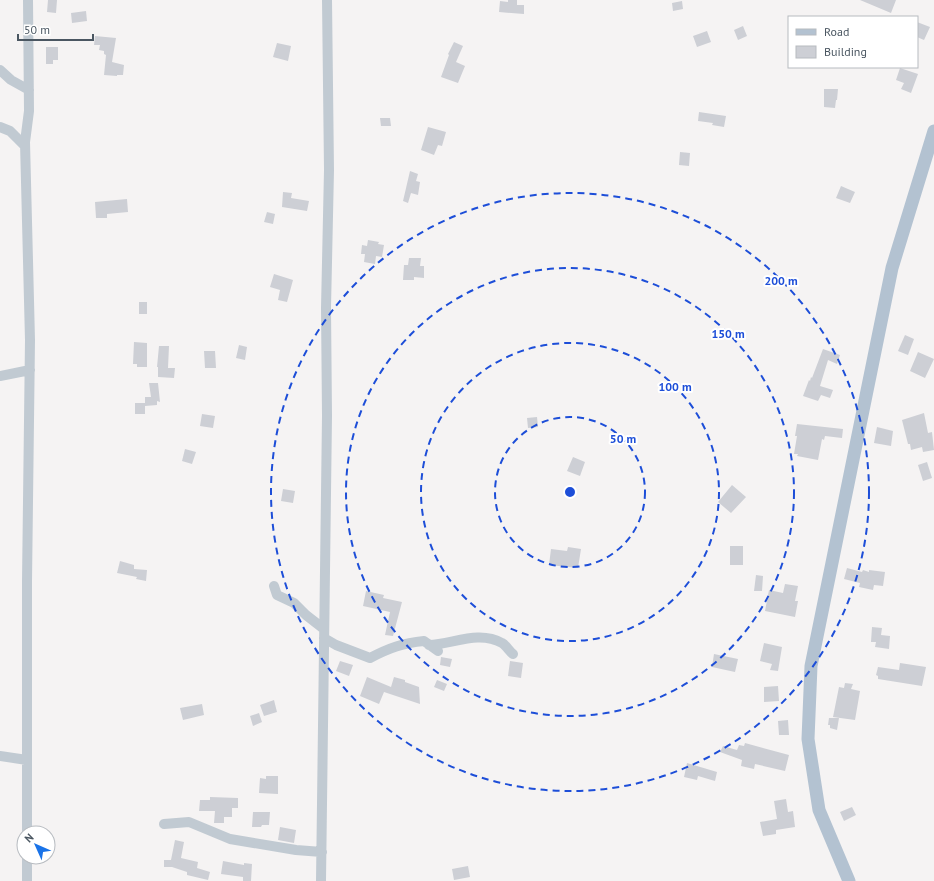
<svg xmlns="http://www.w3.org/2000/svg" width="934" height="881" font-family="'PT Sans',sans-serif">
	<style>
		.building { fill: #cdcfd5 }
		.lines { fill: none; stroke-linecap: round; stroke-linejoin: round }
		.minor { stroke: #c1cad2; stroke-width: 10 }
		.major { stroke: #b3c2d1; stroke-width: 13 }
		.ring { fill: none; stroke: #1d4ed8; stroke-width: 2; stroke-dasharray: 7 5 }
		.centre { fill: #1d4ed8; stroke: #fff; stroke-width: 2 }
		.ring-label { font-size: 12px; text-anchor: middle; font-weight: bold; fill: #1d4ed8; stroke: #fff; stroke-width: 4; stroke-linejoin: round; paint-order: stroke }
	</style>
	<rect width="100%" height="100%" fill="#f5f3f3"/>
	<path class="building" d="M48,0H57L56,13L47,12Z
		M508,0H517V5H524V14L499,12L500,1L508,2Z
		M860,0H896L891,13Z
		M682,1L683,9L673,11L672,3Z
		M86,11L87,21L72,23L71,13Z
		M917,22L930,27L924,40L917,37Z
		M743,26L747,36L738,40L734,30Z
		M707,31L711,42L697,47L693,36Z
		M95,36L116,38L112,62L124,65L123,75H117V76L104,75L106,55L104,54V51L99,50L100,45H94Z
		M454,42L463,46L456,62L465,66L458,83L441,77L449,55L448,54Z
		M277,43L291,46L288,61L273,57Z
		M46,47H58V60H53V64H46Z
		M900,68L918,74L911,93L901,89L904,83L896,80Z
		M824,89H838L837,100H836L835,108L824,107Z
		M699,112L726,116L724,127L712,125L713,123L698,121Z
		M380,118H390L391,126H381Z
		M428,127L446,132L442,146L438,145L434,155L421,150Z
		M680,152L690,153L689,166L679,165Z
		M410,171L418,174L416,181L420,182L418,195L411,193L408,203L403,201Z
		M841,186L855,192L850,203L836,198Z
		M283,192L292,193L291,198L309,201L307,211L282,207Z
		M127,199L128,212L107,214V218H96L95,202Z
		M267,212L275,214L273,224L264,222Z
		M368,240L379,242L378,244L384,245L382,257L376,256L375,264L364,262L365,254H361L362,245L367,246Z
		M409,258H421L420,266H424V278L414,277V280H403L404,265H408Z
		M274,274L293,280L287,302L278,300L280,290L270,287Z
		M139,302H147V314H139Z
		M905,335L914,339L908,355L898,351Z
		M134,342L147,343V367H137V364H133Z
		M239,345L247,347L245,360L236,358Z
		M159,346H169L168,368H175L174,378L158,377V367H157Z
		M823,349L840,355L837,364L828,360L820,386L833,390L830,398L821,395L818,401L803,396L809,380L810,381L811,377L812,378Z
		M204,351H215L216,368H205Z
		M918,352L934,359L925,378L910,371Z
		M149,383H158L160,402L157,401V405L145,406V397H151Z
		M135,403H145V414H135Z
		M924,413L928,433L932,432L934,450L923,452L922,447L911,450L910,444H908L902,420Z
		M202,414L215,416L213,428L200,426Z
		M537,417L538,427L528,428L527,418Z
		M797,424L843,429L842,438L825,436L824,440L822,439L818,460L797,456L798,454H794L797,436H795Z
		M877,427L893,431L891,446L874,443Z
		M185,449L196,452L192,464L182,461Z
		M573,457L585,462L580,476L567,471Z
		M927,462L932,478L923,481L918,465Z
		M732,485L746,497L731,513L718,502Z
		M283,489L295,491L293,503L281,501Z
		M730,546H743V565H730Z
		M568,547L581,549L578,568L549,565L551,549L567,551Z
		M120,561L134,565V569L147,570L146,581L136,579L137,577L117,573Z
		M847,568L862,572L863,570L869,572V570L885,572L883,586L874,585L873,590L859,587L860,583L844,579Z
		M756,575L763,576L762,591H754Z
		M785,584L798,586L795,601H798L795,617L765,611L769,590L783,593Z
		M366,591L384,595L383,598L402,602L393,636L385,635L390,612L363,606Z
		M872,627L882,628L881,635L890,636L889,649L875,647L876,642H871Z
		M764,643L782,647L778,671L770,670L772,664L760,661Z
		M714,654L738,659L735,672L712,667Z
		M441,657L452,659L450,667L440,665Z
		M340,661L353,665L349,676L336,671Z
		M510,661L523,663L521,678L508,676Z
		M900,663L926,667L922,686L878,679V676L876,675L878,667L899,670Z
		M367,677L391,687L394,677L405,680V682L419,687L420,704L384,692L379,704L360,696Z
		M437,680L447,684L444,691L434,687Z
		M845,683L853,684L851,689L860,691L855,720L833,717L839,687L844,688Z
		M778,686L779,701L764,702V687Z
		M274,700L277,712L264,716L260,705Z
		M202,704L204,715L183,720L180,708Z
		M259,713L262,722L253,726L250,716Z
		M829,718H839L837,730L830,728V725H828Z
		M788,720L789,735H779L778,721Z
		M745,743L789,755L785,771L755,764L754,769L741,766L742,760L720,752L723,746L737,750L739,745L744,746Z
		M687,763L717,772L715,781L698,776L697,780L684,777Z
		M266,776H278V794L259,793L260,778L266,779Z
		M210,797L238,798V808H232V817H224V823H214L215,811H199L200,800H210Z
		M786,799L788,812L793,811L795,827L776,830V834L763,836L760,822L777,819L774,801Z
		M852,807L856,815L844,821L840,812Z
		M253,812H270L269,825H262L261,827H252Z
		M280,827L296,830L294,843L278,840Z
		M175,840L184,842L181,858L198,862L197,868L210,872L208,880L187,875V872L172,867H164V860H171Z
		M223,861L244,865V863L252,864L251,881H243V877L221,874Z
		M468,866L470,877L454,880L452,869Z"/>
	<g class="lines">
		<path class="minor" d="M0,70L11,80L29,90
			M0,127L10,131L25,146
			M0,376L30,370
			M274,586L277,595L294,603L306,615L324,629
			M324,638L336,645L370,658C389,648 403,643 424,641L438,651
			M429,645C453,644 479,630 502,643C506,645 509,651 513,654
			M0,756L27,760
			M164,824L189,822L230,839L296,850L322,852
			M27,833V582L30,340L25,142L29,111L28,0
			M27,881V857
			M321,881L327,416L326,308L329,170L327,0"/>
		<path class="major" d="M849,881L819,810L808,739L811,666L892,268L934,131"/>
	</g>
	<g class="ring">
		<circle cx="570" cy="492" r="75"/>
		<circle cx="570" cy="492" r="149"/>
		<circle cx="570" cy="492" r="224"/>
		<circle cx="570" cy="492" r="299"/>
	</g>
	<circle cx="570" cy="492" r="6" class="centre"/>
	<g class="ring-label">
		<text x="781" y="285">200 m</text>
		<text x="728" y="338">150 m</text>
		<text x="675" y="391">100 m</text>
		<text x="623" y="443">50 m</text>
	</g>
	<rect x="788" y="16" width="130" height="52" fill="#ffffff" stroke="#b7bbc0"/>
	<rect x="796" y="29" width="20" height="6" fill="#b3c2d1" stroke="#b7bbc0"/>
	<text x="824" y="36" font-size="12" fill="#4a5661">Road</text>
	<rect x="796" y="46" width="20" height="12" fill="#cdcfd5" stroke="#b7bbc0"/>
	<text x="824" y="56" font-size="12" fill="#4a5661">Building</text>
	<g transform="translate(36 845) rotate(315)"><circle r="19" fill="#ffffff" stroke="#b7bbc0"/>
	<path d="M0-3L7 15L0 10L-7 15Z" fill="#1a73e8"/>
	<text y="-6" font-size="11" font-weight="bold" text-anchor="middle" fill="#4a5661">N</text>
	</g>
	<path d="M18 34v6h75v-6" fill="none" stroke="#4a5661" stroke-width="2"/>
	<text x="24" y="34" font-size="12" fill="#4a5661" stroke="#ffffff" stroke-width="3" paint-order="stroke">50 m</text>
</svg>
